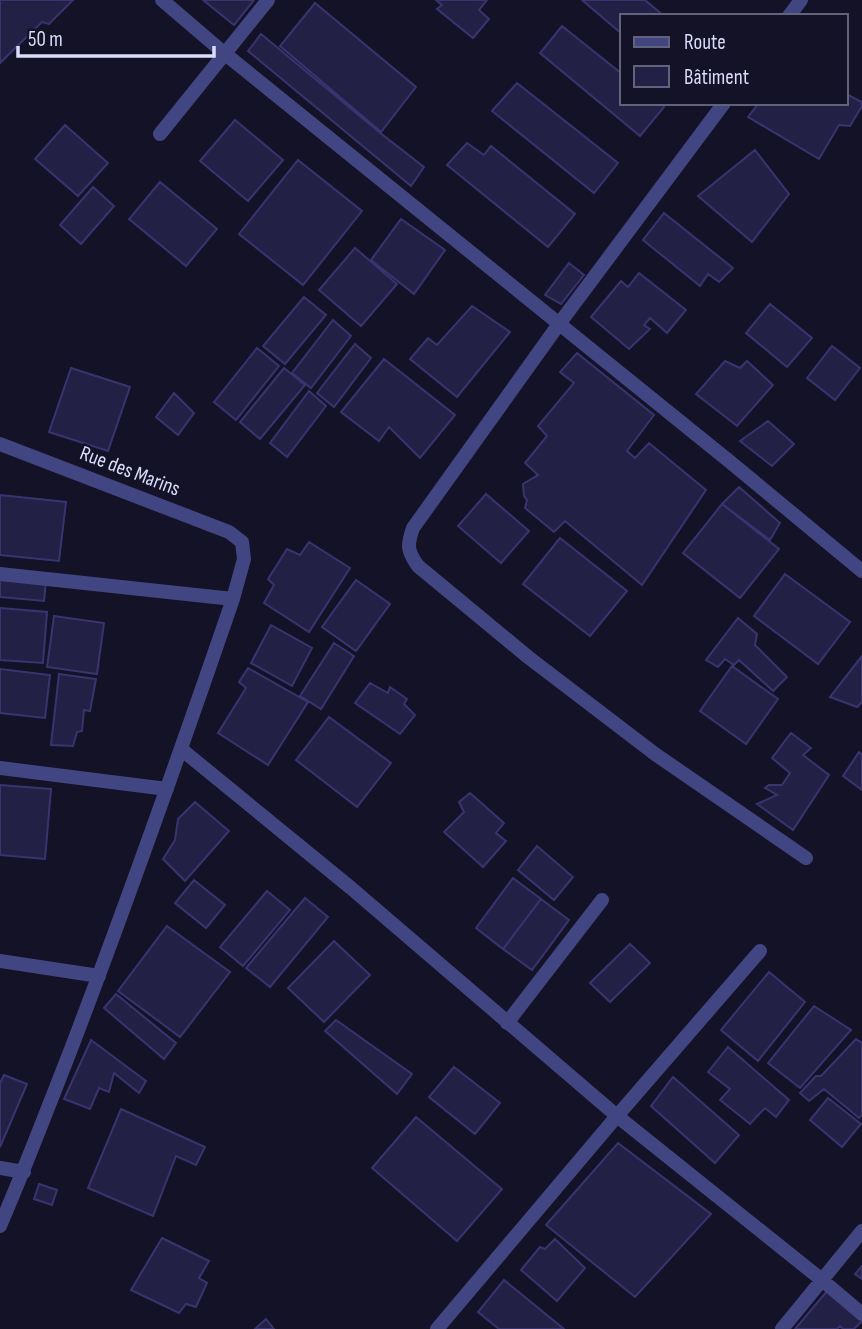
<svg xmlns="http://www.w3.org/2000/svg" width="862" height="1329" font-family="'Sofia Sans Condensed',sans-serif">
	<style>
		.building { fill: #232046; stroke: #393470; stroke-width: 2 }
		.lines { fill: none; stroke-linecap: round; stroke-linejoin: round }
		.minor { stroke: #414682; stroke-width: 14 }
		.labels { text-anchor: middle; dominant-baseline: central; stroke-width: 5; stroke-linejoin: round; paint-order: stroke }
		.street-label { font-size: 21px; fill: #dbdbfc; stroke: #131227 }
	</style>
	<rect width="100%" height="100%" fill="#131227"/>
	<path class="building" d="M0,0H73L49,24L42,22L0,63Z
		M203,0H254L234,25Z
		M436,0H487L479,10L489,19L473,38L437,9L442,5Z
		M582,0H645L664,16H622V34Z
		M315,3L416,87L381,132L280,46Z
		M562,26L622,74V103H660L664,107L640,136L540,53Z
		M261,34L379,132L424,167L411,186L248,51Z
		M517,83L618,163L594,193L492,111Z
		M846,94L862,102V106L850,126L839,125L819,159L748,117L759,103H846Z
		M235,120L283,160L248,201L200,161Z
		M65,125L108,163L78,196L35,159Z
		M467,143L484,155L491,146L575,214L548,247L447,165Z
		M755,150L789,194L752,242L698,196Z
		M298,160L362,211L303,285L239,234Z
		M160,182L217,229L186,266L129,219Z
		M93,187L114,206L81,244L60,225Z
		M664,213L733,268L719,282L708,274L700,286L643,240Z
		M401,219L445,250L414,294L371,260Z
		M355,248L397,284L361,326L319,290Z
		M569,263L584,275L561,304L545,295Z
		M639,273L686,310L667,333L650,318L644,325L650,329L629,349L591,317L621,281L628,287Z
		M304,297L326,315L285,364L263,346Z
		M770,304L812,338L787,367L746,333Z
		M472,306L510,332L457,397L410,359L428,338L437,345Z
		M333,320L351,336L311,388L292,373Z
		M355,344L371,358L334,407L317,393Z
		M832,346L860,368L835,400L807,378Z
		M257,348L279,366L236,420L214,402Z
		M577,353L654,415L627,451L635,458L649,443L706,490L642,585L565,521L554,532L525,508L527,500L524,496L523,484L538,475L525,463L547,436L538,426L574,383L560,372Z
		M384,359L455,415L420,458L389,427L379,441L341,412Z
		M725,361L740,368L747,361L773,385L737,426L696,394Z
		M71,368L130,387L108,451L49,432Z
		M284,368L305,385L260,439L240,422Z
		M309,391L326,406L287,457L270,443Z
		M174,393L194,413L178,435L156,417Z
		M768,421L794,444L772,466L740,441Z
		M739,487L780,523L770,540L722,504Z
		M486,494L529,531L501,563L458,526Z
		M0,495L66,502L59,561L0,555Z
		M722,504L779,549L740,598L683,553Z
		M560,538L627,591L590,636L523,584Z
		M309,542L350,568L309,632L264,603L274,585L268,579L287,549L300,555Z
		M785,574L850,622L818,664L754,616Z
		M0,577L46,581L44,601L0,597Z
		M356,580L390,604L356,651L322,627Z
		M0,608L47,612L43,663L0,660Z
		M54,616L104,623L97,674L47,667Z
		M738,618L757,634L755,645L787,677L773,691L739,660L734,665L725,659L718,667L706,660Z
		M271,625L312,648L292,686L251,663Z
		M334,643L354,656L321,709L300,696Z
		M862,656V702L857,707L830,697Z
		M732,666L778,699L746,744L700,711Z
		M248,668L308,702L268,765L218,733L246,688L239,682Z
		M0,669L50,675L45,718L0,713Z
		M59,674L96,679L90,711L84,710L82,731L77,732L73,746L51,745Z
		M370,683L388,693L390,687L407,699L404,704L415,715L400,734L355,703Z
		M329,717L391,763L357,807L296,760Z
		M791,733L811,748L803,755L829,775L793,830L757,804L777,795L765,788L769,785H782L790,773L772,758Z
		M859,752L862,755V790L843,776Z
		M0,785L51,789L45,859L0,855Z
		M470,793L504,823L496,833L506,841L483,867L444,832L464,812L459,802Z
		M195,802L229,831L185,881L163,859L175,840L178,819Z
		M537,846L573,877L554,900L518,870Z
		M513,878L541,899L503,949L476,928Z
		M194,880L225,905L206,928L175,903Z
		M267,891L290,910L243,966L220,947Z
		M305,898L328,917L270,987L246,968Z
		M541,899L569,920L532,970L503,949Z
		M167,926L230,972L180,1037L118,991Z
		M334,941L370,975L324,1022L288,988Z
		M630,944L650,963L610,1002L590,983Z
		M769,972L805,1002L758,1061L721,1030Z
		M116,994L176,1043L164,1059L104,1008Z
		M814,1006L851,1030L800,1088L768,1063Z
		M336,1020L412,1074L397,1094L325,1031Z
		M856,1039L862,1043V1115L859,1118L824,1089L809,1101L800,1093L816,1076H821Z
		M91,1040L146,1081L139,1093L114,1073L109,1092L99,1088L90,1109L64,1099Z
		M728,1047L789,1100L776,1117L765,1108L750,1124L720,1100L730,1089L708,1072Z
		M454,1067L500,1103L475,1134L429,1097Z
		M4,1075L27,1084L0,1147V1083Z
		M673,1077L739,1135L715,1163L651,1106Z
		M828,1098L861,1124L842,1147L810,1120Z
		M121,1109L205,1147L196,1165L176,1156L153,1216L88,1188Z
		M416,1117L502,1189L457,1241L372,1168Z
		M618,1143L711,1214L635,1297L546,1225Z
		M39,1184L57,1190L52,1205L34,1199Z
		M162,1238L209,1261L199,1278L207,1283L196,1307L186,1304L179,1313L131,1290Z
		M555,1239L585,1268L557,1301L521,1270L540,1247L545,1249Z
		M862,1266V1279L855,1274Z
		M504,1280L564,1329H499L478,1312Z
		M828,1290L862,1318V1321L854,1329H843L840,1326L837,1329H795Z
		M266,1319L274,1329H255Z"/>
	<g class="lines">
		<path class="minor" d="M162,0L224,53L729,461L862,571
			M789,16L801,0
			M724,103L559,324L413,528C407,545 407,551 418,566L528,657L655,754L806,858
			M160,134L268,0
			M0,444L229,532L242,542L244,559L233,599C181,750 128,900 71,1049C48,1108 25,1168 0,1226
			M0,574L233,599
			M181,749L351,888L617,1116L822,1280L862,1314
			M0,768L167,789
			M0,961L99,976
			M507,1023L602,900
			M0,1168L24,1172
			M437,1329L617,1116L760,951
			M782,1329L862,1231"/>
	</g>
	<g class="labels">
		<g class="street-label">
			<text transform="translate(130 471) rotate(21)">Rue des Marins</text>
		</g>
	</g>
	<rect x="620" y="14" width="228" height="91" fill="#131227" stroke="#63627c" stroke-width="2"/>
	<rect x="634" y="37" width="35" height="10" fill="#414682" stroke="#63627c" stroke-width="2"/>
	<text x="684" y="49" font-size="21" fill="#dbdbfc">Route</text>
	<rect x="634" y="66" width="35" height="21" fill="#232046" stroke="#63627c" stroke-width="2"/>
	<text x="684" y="84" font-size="21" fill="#dbdbfc">Bâtiment</text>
	<path d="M18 46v10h196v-10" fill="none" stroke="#dbdbfc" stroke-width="3.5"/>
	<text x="28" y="46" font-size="21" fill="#dbdbfc" stroke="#131227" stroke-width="5" paint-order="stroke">50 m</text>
</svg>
